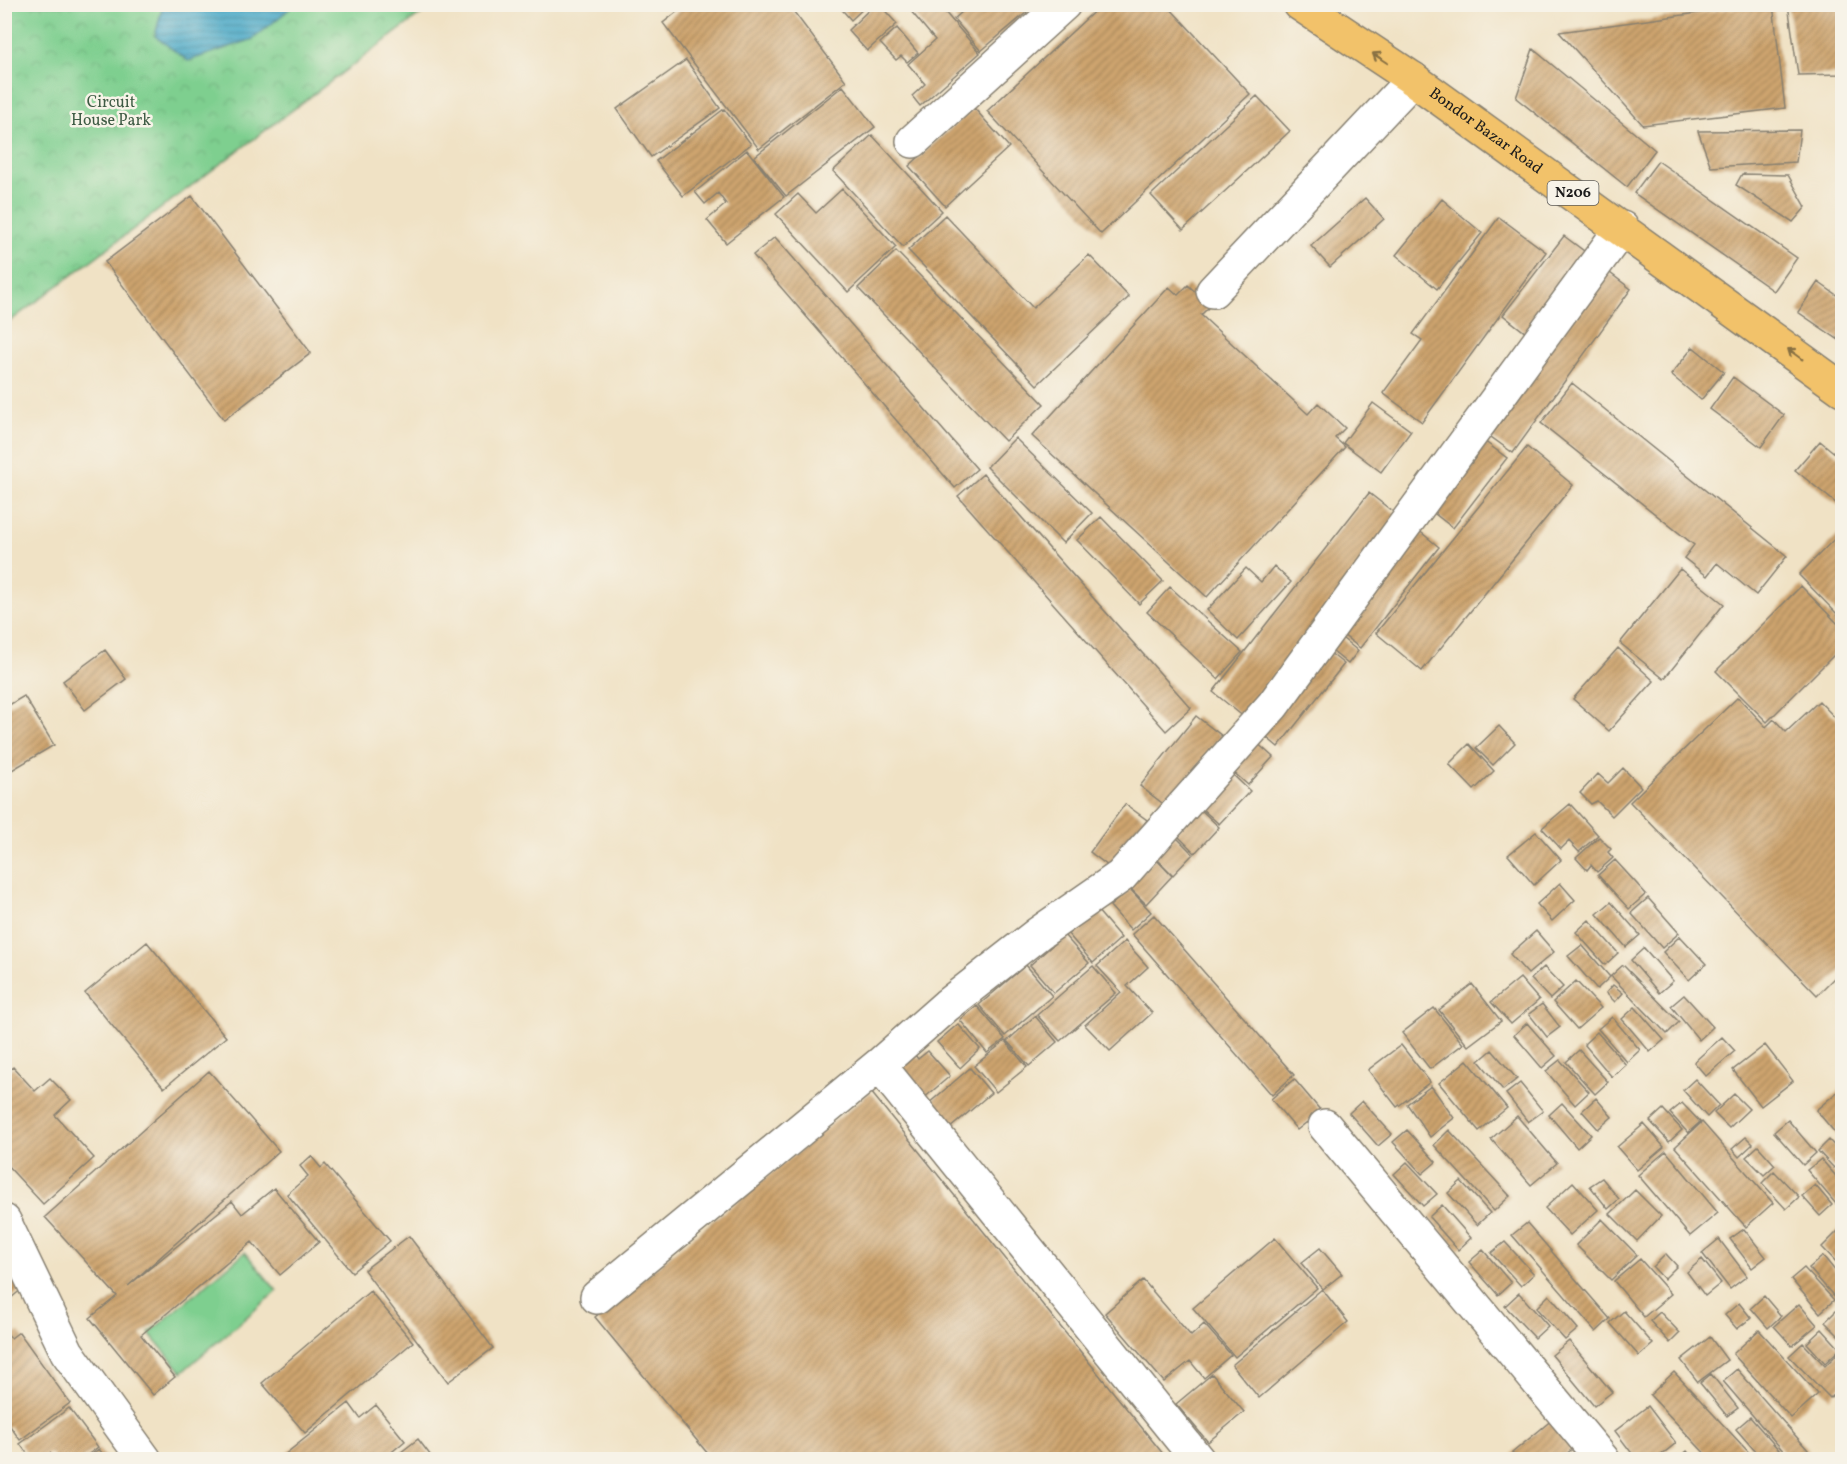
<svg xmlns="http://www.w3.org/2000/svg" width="1847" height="1464" font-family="Vollkorn,serif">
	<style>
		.grass { fill: #7ecf8f; stroke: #4d7656; stroke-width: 1.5 }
		.park { fill: url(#park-crowns); stroke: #4d7656; stroke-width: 1.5 }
		.water { fill: url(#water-rules); stroke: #326272; stroke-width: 1.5 }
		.building { fill: url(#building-hatch) }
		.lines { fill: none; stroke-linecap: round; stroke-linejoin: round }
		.minor-casing { stroke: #867f70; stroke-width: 36 }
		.highway-casing { stroke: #867f70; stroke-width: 36 }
		.minor { stroke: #fff; stroke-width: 33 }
		.highway { stroke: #f2c26a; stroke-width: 33 }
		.oneway { stroke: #876f43 }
		.labels { text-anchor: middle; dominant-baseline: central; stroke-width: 5; stroke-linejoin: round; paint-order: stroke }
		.shield { fill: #f7f3e8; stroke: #5e5c59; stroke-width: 1.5 }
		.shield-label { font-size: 15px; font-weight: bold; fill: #1c1c1c }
		.park-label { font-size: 16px; fill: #3e5b44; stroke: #f7f3e8 }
		.street-label { font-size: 16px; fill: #1c1c1c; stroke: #f7f3e8 }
	</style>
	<defs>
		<pattern id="park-crowns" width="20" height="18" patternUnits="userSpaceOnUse" patternTransform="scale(1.5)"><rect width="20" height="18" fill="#7ecf8f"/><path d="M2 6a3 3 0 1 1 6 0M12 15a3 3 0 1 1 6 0" fill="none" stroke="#6cb17b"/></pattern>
		<pattern id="water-rules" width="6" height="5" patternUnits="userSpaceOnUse" patternTransform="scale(1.5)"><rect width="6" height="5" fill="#47a8c7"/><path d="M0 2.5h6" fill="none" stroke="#3a88a1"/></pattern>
		<pattern id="building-hatch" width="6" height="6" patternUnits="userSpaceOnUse" patternTransform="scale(1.5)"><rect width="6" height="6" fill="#cea46e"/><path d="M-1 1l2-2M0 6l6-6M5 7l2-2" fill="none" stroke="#a6855a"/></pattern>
	</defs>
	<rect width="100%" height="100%" fill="#f7f3e8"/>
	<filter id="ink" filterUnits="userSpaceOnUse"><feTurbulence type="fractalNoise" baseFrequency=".0167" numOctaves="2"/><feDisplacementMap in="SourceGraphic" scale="12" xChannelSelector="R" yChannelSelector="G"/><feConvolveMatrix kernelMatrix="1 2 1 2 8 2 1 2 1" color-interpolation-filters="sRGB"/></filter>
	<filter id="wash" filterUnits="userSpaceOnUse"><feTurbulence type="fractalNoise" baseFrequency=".008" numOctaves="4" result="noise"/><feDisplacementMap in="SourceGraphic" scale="24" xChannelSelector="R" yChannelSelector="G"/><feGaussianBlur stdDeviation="1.35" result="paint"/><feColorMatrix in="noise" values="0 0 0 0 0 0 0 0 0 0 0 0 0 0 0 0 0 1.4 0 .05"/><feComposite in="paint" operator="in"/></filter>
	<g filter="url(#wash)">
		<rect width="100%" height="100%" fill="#f0e2c5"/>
		<path class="grass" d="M245,1252L277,1291L182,1372L149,1333Z"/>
		<path class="park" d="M5,5H433L5,325Z"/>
		<path class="water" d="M163,5V4L294,5L253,39L188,61L155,36Z"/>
		<g id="blocks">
			<path class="building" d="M687,4H788L846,81L759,149L663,23Z
				M837,4H868L851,20Z
				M875,4H879L897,24L867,51L848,30Z
				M905,4H938L980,53L920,106L912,96L925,84L908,64L935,40Z
				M971,4H1021L1027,12L981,51L954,19Z
				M1102,4H1166L1250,94L1101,234L987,111Z
				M1764,4H1773L1785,108L1643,125L1559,32Z
				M1788,4H1842V74L1798,75Z
				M897,28L918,53L907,62L901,56L896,60L880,43Z
				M1533,49L1655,150L1627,187L1516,98Z
				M686,60L720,108L651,157L617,109Z
				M843,86L875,127L786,196L754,157Z
				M1257,96L1290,131L1183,230L1151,195Z
				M974,108L1009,147L945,206L909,166Z
				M724,109L751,144L683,196L656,161Z
				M1800,130L1796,162L1711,167L1698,131Z
				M872,135L942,211L903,247L833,171Z
				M747,150L784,197L726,243L707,220L726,204L718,193L705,204L695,192Z
				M1658,161L1797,258L1774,291L1634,193Z
				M1742,174L1788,175L1806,207L1793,222L1736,185Z
				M842,189L896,247L848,292L776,214L798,194L816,213Z
				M192,196L311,353L224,420L105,262Z
				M1365,198L1384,219L1330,267L1311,246Z
				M1442,199L1482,233L1437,289L1396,255Z
				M945,215L1033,308L1089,255L1129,297L1037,385L908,250Z
				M1499,217L1546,252L1422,422L1383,393L1422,340L1413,334Z
				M1564,236L1596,260L1535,340L1503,315Z
				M775,237L977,469L955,488L753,255Z
				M896,251L1044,404L1005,441L858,288Z
				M1606,270L1631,289L1513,453L1487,434Z
				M1818,282L1842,299V342L1798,312Z
				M1188,285L1210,306L1201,315L1308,414L1318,403L1345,428L1335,438L1345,447L1207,597L1032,436L1169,287L1178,295Z
				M1693,347L1724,372L1701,400L1671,375Z
				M1733,377L1784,415L1761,447L1710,409Z
				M1572,383L1787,556L1756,595L1717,563L1707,576L1684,558L1694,545L1541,423Z
				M1373,403L1411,431L1381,472L1343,443Z
				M1015,438L1092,513L1063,543L987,467Z
				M1484,441L1507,458L1453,528L1430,510Z
				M1820,441L1842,459V508L1795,470Z
				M1527,447L1573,485L1422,671L1376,633Z
				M983,474L1191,708L1166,731L958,496Z
				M1369,493L1406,522L1250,722L1213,692Z
				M1101,517L1163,581L1139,604L1077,540Z
				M1417,529L1439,547L1360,648L1338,631Z
				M1842,531V619L1799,575Z
				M1274,566L1291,582L1238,640L1207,610L1246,568L1261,582Z
				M1680,569L1724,604L1664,679L1620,643Z
				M1801,586L1842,628V647L1767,722L1716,671Z
				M1170,587L1242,652L1218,679L1147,612Z
				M1337,634L1358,651L1348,664L1327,647Z
				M1618,648L1654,681L1609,731L1573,699Z
				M1325,649L1344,664L1278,747L1259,731Z
				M105,650L126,679L85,710L63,681Z
				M24,696L54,745L12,770L4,757V708Z
				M1738,697L1766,727L1774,719L1786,732L1819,701L1842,725V970L1817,995L1630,802Z
				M1196,716L1222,736L1166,806L1140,786Z
				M1499,726L1515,743L1493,765L1476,748Z
				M1255,741L1273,757L1248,785L1230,769Z
				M1469,744L1494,771L1474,790L1449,764Z
				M1623,768L1641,787L1612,816L1597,801L1591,804L1580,793L1598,774L1608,783Z
				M1231,773L1250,791L1219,824L1200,807Z
				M1125,804L1147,820L1112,869L1090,852Z
				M1570,804L1598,835L1579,852L1569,841L1561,849L1542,828Z
				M1199,808L1219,827L1195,853L1175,833Z
				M1536,832L1561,860L1534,885L1508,855Z
				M1174,835L1193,854L1173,875L1154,856Z
				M1599,837L1611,849L1608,852L1613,858L1597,872L1591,865L1587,870L1576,858Z
				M1155,858L1172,876L1146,904L1128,886Z
				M1615,860L1646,894L1629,909L1598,875Z
				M1560,883L1575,900L1552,921L1537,904Z
				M1130,889L1151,912L1131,930L1110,906Z
				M1648,898L1679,933L1662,948L1631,913Z
				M1611,902L1640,935L1626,947L1597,914Z
				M1097,910L1121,938L1093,963L1068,934Z
				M1154,915L1294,1075L1272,1095L1132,934Z
				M1589,920L1618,953L1605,965L1576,932Z
				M1536,931L1554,952L1528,974L1510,954Z
				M1064,935L1089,963L1054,993L1030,965Z
				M1680,936L1706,964L1689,980L1663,952Z
				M1125,941L1148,967L1127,986L1152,1013L1110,1051L1085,1025L1121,992L1097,966Z
				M147,942L226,1037L164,1088L85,993Z
				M1582,945L1610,977L1597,989L1568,956Z
				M1644,948L1673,981L1659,993L1631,960Z
				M1026,965L1052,996L1005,1036L979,1005Z
				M1623,965L1679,1022L1667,1034L1611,976Z
				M1093,966L1116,993L1060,1041L1037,1015Z
				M1544,967L1563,987L1550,999L1531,979Z
				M1520,978L1539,1000L1511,1024L1491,1002Z
				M1576,981L1601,1008L1577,1029L1553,1002Z
				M1472,984L1501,1021L1468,1046L1439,1010Z
				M1613,985L1623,993L1615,1002L1606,993Z
				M1684,995L1713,1027L1699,1040L1671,1006Z
				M1542,1004L1560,1027L1547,1037L1529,1014Z
				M977,1006L1005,1039L987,1053L960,1020Z
				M1635,1007L1664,1040L1650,1052L1622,1019Z
				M1434,1008L1463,1044L1430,1069L1402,1033Z
				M1035,1016L1057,1042L1029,1066L1007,1041Z
				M1612,1017L1640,1050L1627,1062L1598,1029Z
				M1527,1023L1556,1056L1542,1068L1514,1035Z
				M958,1024L980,1049L960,1068L937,1042Z
				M1597,1032L1626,1065L1612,1077L1584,1044Z
				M1722,1037L1735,1051L1706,1076L1694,1062Z
				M1005,1041L1027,1067L996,1092L974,1066Z
				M1401,1045L1430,1082L1397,1107L1368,1070Z
				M1765,1045L1793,1081L1761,1106L1733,1070Z
				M1492,1050L1517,1079L1503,1090L1479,1061Z
				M1579,1050L1608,1082L1595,1094L1566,1062Z
				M928,1051L950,1076L923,1099L897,1070L915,1055L918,1059Z
				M1467,1060L1507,1108L1479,1131L1439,1083Z
				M1560,1060L1589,1092L1575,1105L1546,1071Z
				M13,1067L35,1091L50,1078L71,1100L55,1115L94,1158L43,1204L4,1162V1075Z
				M970,1068L991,1093L949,1129L928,1104Z
				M209,1071L279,1151L128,1286L232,1201L242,1214L274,1188L319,1242L280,1275L252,1242L141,1335L175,1377L153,1395L90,1318L117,1296L45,1217Z
				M1294,1079L1321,1111L1297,1130L1271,1099Z
				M1695,1079L1719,1105L1707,1117L1683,1090Z
				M1520,1083L1543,1111L1528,1122L1506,1094Z
				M1431,1086L1454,1118L1430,1137L1407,1104Z
				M1842,1088V1141L1816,1110Z
				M871,1092L1168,1460H713L595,1317Z
				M1734,1094L1749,1109L1729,1128L1714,1113Z
				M1596,1098L1612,1117L1598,1129L1582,1111Z
				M1362,1101L1392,1134L1378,1146L1349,1113Z
				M1562,1103L1591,1135L1577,1148L1549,1115Z
				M1682,1103L1700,1122L1688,1133L1670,1113Z
				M1663,1109L1682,1130L1669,1142L1650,1121Z
				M1517,1116L1557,1163L1531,1185L1491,1139Z
				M1788,1120L1816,1153L1803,1165L1774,1132Z
				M1702,1122L1773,1203L1746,1227L1675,1147Z
				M1644,1124L1664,1147L1637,1170L1617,1147Z
				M1407,1130L1436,1162L1422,1174L1393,1142Z
				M1449,1130L1510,1196L1494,1211L1434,1145Z
				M1746,1137L1753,1144L1739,1157L1732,1149Z
				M1829,1140L1842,1154V1161L1834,1168L1818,1151Z
				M1758,1146L1775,1165L1764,1175L1746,1157Z
				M1666,1151L1718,1213L1690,1236L1638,1175Z
				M311,1156L321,1168L325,1164L390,1241L352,1272L287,1194L308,1176L300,1166Z
				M1821,1159L1842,1183V1198L1836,1204L1807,1170Z
				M1407,1162L1437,1194L1423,1206L1394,1174Z
				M1774,1171L1799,1197L1786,1209L1762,1183Z
				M1602,1178L1619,1199L1608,1209L1590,1186Z
				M1461,1181L1490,1213L1477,1225L1448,1193Z
				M1573,1182L1598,1210L1570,1235L1545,1208Z
				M1815,1185L1832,1205L1820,1216L1802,1196Z
				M1635,1190L1661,1216L1637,1241L1610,1214Z
				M1442,1205L1471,1238L1458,1250L1429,1217Z
				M1602,1219L1637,1255L1611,1280L1576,1245Z
				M1527,1223L1610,1319L1596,1332L1512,1235Z
				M1842,1227V1268L1822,1247Z
				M1744,1229L1766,1257L1752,1268L1730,1239Z
				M409,1236L493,1348L448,1382L364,1270Z
				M1275,1238L1317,1288L1235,1357L1193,1308Z
				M1719,1239L1747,1276L1730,1289L1702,1253Z
				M1505,1242L1534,1274L1521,1286L1491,1253Z
				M1320,1248L1342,1274L1323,1289L1301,1263Z
				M1483,1250L1511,1283L1498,1295L1469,1262Z
				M1666,1254L1677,1266L1664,1279L1653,1267Z
				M1823,1256L1842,1279V1297L1838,1301L1809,1268Z
				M1640,1259L1671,1294L1644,1317L1614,1281Z
				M1702,1259L1721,1283L1705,1296L1687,1272Z
				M1804,1268L1834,1300L1820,1313L1791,1279Z
				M7,1271L23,1288L4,1304V1273Z
				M1143,1280L1191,1336L1204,1324L1231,1355L1204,1378L1190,1361L1164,1382L1105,1313Z
				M1322,1289L1348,1322L1259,1398L1232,1365Z
				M370,1291L413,1342L305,1433L262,1383Z
				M1519,1293L1548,1326L1535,1338L1505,1306Z
				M1549,1295L1578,1329L1565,1340L1536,1308Z
				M1764,1296L1781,1316L1768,1328L1751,1308Z
				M1739,1303L1751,1318L1737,1329L1725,1315Z
				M1799,1304L1817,1325L1792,1346L1774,1326Z
				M1842,1305V1337L1841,1338L1825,1322Z
				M1624,1311L1653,1344L1639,1356L1610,1323Z
				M1660,1312L1680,1333L1670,1343L1650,1321Z
				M1822,1329L1840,1349L1825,1363L1807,1343Z
				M4,1330L11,1338L19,1332L70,1403L20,1440L10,1426L4,1430Z
				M1759,1330L1818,1394L1791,1418L1733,1354Z
				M1710,1337L1727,1360L1698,1382L1681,1360Z
				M1569,1341L1612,1392L1594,1406L1552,1355Z
				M1803,1343L1825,1366L1839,1352L1842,1355V1385L1830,1398L1789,1356Z
				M1737,1369L1808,1450L1797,1460H1791L1723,1381Z
				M1674,1372L1756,1460H1711L1650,1395Z
				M1212,1374L1244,1412L1208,1442L1176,1404Z
				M1711,1374L1738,1408L1727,1416L1700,1383Z
				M349,1403L360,1418L376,1405L405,1441L382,1460H278Z
				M1648,1406L1676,1443L1655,1460H1637L1615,1431Z
				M69,1408L98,1447L81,1460H55L50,1453L41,1460H32L20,1444Z
				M1750,1417L1779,1450L1768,1460H1763L1736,1429Z
				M1553,1419L1576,1446L1559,1460H1518L1512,1453Z
				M418,1439L434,1460H391Z
				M1579,1448L1588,1460H1565Z
				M99,1449L107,1460H84Z
				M1687,1451L1694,1460H1676Z"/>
		</g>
	</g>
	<g filter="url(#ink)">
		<use href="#blocks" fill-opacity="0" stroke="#867f70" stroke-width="1.5"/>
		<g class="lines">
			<defs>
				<path id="minor" d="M913,141L1064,4
					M1213,291L1413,79
					M1325,1126L1603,1460
					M4,1221L67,1352L145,1460
					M597,1297L879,1065
					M1198,1460L879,1065L947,1005L1039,933L1121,876L1273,705L1622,228"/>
				<g id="highway">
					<path id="s1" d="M1300,4L1413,79L1842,389"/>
				</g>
			</defs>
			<use href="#minor" class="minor-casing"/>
			<use href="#highway" class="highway-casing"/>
			<use href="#minor" class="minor"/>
			<use href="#highway" class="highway"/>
		</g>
		<defs><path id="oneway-shaft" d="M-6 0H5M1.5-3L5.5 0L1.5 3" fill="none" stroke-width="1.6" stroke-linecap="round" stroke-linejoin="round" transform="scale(1.5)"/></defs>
		<g class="oneway">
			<use href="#oneway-shaft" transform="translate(1380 58) rotate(-147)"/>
			<use href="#oneway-shaft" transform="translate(1795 354) rotate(-144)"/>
		</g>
	</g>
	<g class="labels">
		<rect class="shield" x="1547.5" y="181" width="51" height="24" rx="4.5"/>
		<g class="shield-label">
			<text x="1573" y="193">N206</text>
		</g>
		<g class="park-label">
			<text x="111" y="103">Circuit<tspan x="111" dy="18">House Park</tspan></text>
		</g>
		<g class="street-label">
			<text stroke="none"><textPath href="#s1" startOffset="225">Bondor Bazar Road</textPath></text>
		</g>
	</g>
	<rect width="1847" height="1464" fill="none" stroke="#f7f3e8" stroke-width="24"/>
</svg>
